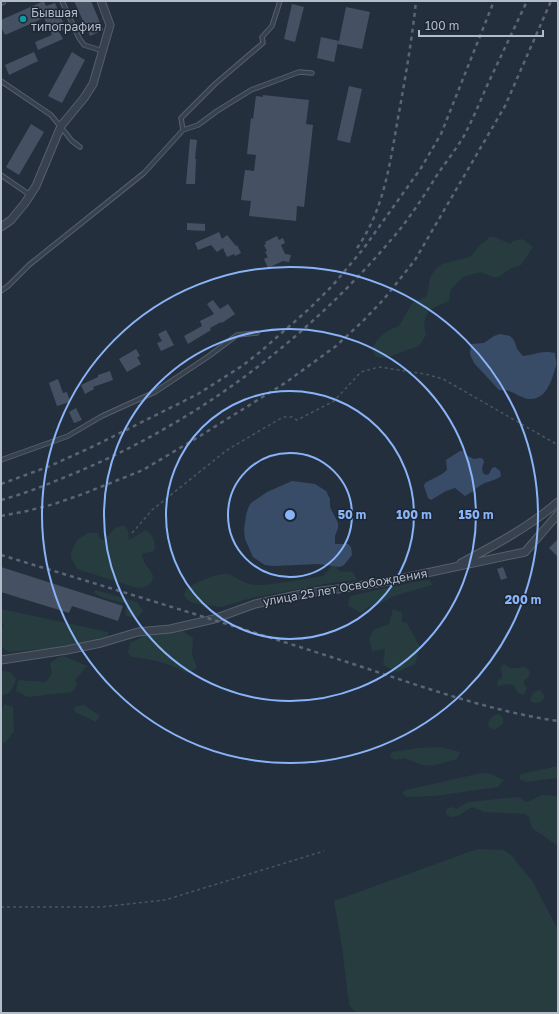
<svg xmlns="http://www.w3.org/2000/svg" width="559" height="1014" font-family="'Golos Text',sans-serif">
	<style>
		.green { fill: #263c3f }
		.water { fill: #394c67 }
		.building { fill: #455162 }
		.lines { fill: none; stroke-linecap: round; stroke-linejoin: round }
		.service-casing { stroke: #565f6c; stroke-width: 5.5 }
		.minor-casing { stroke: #565f6c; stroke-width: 9 }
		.path { stroke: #44595c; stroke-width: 1.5; stroke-dasharray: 3 3; stroke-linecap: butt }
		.service { stroke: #38414e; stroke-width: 3.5 }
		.minor { stroke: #38414e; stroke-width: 7 }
		.rail { stroke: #5a6575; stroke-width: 2.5; stroke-dasharray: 4 4; stroke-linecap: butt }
		.ring { fill: none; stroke: #8ab4f8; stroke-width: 2 }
		.culture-dot { fill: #0f9aa8; stroke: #1d2633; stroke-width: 1.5 }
		.labels { text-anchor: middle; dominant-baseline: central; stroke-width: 3; stroke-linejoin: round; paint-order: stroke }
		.poi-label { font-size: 12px; fill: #b4bcc9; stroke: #1d2633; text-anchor: start }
		.street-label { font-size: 12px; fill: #b4bcc9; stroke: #1d2633 }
		.centre { fill: #8ab4f8; stroke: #1d2633; stroke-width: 2 }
		.ring-label { font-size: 12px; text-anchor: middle; font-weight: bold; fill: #8ab4f8; stroke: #1d2633; stroke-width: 3; stroke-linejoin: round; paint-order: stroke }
	</style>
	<rect width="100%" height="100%" fill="#242f3e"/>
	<path class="green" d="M490,237H495L510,244L513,241L522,239L533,247L521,265L512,268L498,277H493L480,272L463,277L451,289L450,292L449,301L429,310L424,322L426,335L419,346L385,358L376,357L372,349C377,337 387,330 399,326L411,305L414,302L427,296L430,278L435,270L442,264L470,257L479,246Z
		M124,525L128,530L129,540L146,530C154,536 156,542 154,551L142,554L144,562L153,575C153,584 147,588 137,588L77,569L71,558V552L77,540L88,533H98L100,539L104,540L115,528Z
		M334,563L339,571L353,572L357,580L331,583L251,598L221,607L193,603L188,600L184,595L186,589C196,583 219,570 231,575C243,581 245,585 260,585C279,584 303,579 323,576Z
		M430,580L432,585L394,596L383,602L370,606L361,613L348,605L350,596L419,581Z
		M95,590L137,602L143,611L137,618L126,616L125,611L127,604L101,597L94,593Z
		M1,609L108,632V639L57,648L9,652L1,647V627L5,626L1,623Z
		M393,609L402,612V622L407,623L420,647L415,664L397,672L383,665L385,649L372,651L369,639L373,630L389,624Z
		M183,631L193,638L192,655L197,668L187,673C168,663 153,659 131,657L128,653L130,643L144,636Z
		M64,656L87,666L75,680L77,685L72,692L28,697L16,691L18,680L46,682L52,673L50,663L59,657Z
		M504,664C506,666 510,668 513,668C522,669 523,663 530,672L529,677L524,680V684L527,688L524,695C518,694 516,691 513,685L508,684L498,686L497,681L502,678V673L500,668Z
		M1,671L10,672L16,679C13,687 11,695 1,695Z
		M539,690L541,691L545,697C541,703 538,704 532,702L530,700L533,693Z
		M4,704L13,707L14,731L5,743L1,742V714Z
		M84,705L100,716L96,722L75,712L74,708L77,706Z
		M498,714L501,715L503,719V724L494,730L489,727L488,722L493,716Z
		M440,747L460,752L457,759L432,766L422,765L404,758L394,760L390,756L392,752L419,748Z
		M558,766V778L526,782L519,779L521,774Z
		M481,773L491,774L504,780L498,787L435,796L407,797L402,793L406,790Z
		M542,795L558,796V846L532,828L529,817L525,814L484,812L472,807C463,812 454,822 446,814V809L452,807L456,809L468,802L518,797L527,802Z
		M477,849L504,850L512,856L533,882L558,930V1013H356L349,1005L342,947L334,901Z"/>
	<path class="water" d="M500,334L510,336L514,340L517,349L523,356C536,355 540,350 555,353C555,357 557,362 556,366C552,379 547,400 529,399C521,398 516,393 509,391C506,390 502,390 499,390L474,363L470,354L471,344L484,343L494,336Z
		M460,451H463L468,456L474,459L480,458L483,459L484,462L482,468L483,473L486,475L489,474L492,468L495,467L500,471L501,476C495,481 487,481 481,485C475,489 471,493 465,496L455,488L446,491L431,500L428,498L424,486L425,483L442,474L447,470L446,460Z
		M292,481L315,484L326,491L330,499V507L338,523V528L335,536V544H348L351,547L352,555L344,565L340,567L318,564L274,566L265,565L253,557L245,539L244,530L246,515L249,506L251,503L267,492Z"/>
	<path class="building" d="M44,1L46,6L55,3L66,29L59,32L63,39L38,50L35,42L52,35L44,18L5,35L1,27V20Z
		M74,1H91L103,30L90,36Z
		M292,4L304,7L295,42L284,39Z
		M346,7L370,12L362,49L338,44V42L334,62L317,58L321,37L339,41Z
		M34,52L38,61L9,75L5,65Z
		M72,52L85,60L62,103L48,96Z
		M349,86L362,89L350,143L337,140Z
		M263,95L309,100L306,124L313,125L304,207L297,206L296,221L249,216L251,201L241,200L245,170L254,171L256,155L247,154L251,118L253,119L256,96L263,97Z
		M31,124L44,132L19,175L6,167Z
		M190,139L197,140L195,159H196L195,184H186Z
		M187,223L205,224V231L187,230Z
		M219,232L222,239L227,235L236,246L237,245L241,253L235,256L234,254L227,257L223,248L217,252L211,245L198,250L195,243Z
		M277,236L279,240L283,238L285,243L281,245L285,254L291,255L289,262L283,261L268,268L264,259L268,257L265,252L267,251L264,245L266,244L265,242Z
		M213,300L220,309L228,304L235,314L222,323L221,322L210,328L211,330L188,344L184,336L202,326L200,321L214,314L207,304Z
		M166,330L174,345L161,351L157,343L162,341L158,334Z
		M136,349L140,356L137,357L141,364L127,372L119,359Z
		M110,371L113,380L93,387L94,389L85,394L81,385L98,377V375Z
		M58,379L63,393L67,392L70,402L57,406L49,383Z
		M76,408L82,420L74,423L69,412Z
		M558,539V557L549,548Z
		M1,567L123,606L118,621L72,606L69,613L1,592Z
		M503,567L507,578L501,580L497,569Z"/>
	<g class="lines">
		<defs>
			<path id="service" d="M62,1L79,38L84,45L103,51
				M1,81L51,115L72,141L80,147
				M183,130L181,118L215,84L263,43L262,37L272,26L280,1
				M1,175L30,195
				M1,291L8,286L29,265L144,173L183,130L198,125L217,111L251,90L299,72L312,73
				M1,460L68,436L102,416L155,392L209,356L237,335L257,333"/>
			<path id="minor" d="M1,1H2
				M1,227L11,220L25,203L36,186L61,126L84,98L93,84L110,25L101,1
				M461,563C495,545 529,527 558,502
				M1,660L67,650L101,643L138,632L170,629L214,619L255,604L306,593L345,588L389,581L525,552L558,514"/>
		</defs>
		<use href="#service" class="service-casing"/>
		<use href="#minor" class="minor-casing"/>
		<path class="path" d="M132,533L152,510L227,450L283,417H292L297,420L334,401L361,372L379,367L425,374L443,379L558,445
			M1,907H101L165,900L324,851"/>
		<use href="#service" class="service"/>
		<use href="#minor" class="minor"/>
		<path class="rail" d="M357,248C384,210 390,163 398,118C405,80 412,40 416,1
			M1,484L50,466L94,446L198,394L242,366L260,352L309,309L333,285L364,248L421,168L441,134L494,1
			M1,500C27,493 51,483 75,473C202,420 314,334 401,228C414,211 426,193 437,175C446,162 457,148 465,134C472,120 479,105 485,90C499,60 513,31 527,1
			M1,516L27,511L54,504L83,494L143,470L195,439L285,383L336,346L363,321L384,299L415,260L505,106L551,1
			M1,555C110,588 219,621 328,656C402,679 481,710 558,721"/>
	</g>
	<g class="ring">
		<circle cx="290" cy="515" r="62"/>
		<circle cx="290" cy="515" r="124"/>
		<circle cx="290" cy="515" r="186"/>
		<circle cx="290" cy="515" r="248"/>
	</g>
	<circle class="culture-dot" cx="23" cy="19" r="4"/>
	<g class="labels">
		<g class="poi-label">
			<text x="31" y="12">Бывшая<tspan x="31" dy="14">типография</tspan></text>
		</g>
		<g class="street-label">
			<text transform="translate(345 587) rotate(-10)">улица 25 лет Освобождения</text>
		</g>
	</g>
	<circle cx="290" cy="515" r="6" class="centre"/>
	<g class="ring-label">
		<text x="352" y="519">50 m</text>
		<text x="414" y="519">100 m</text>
		<text x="476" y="519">150 m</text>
		<text x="523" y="604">200 m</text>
	</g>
	<rect width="559" height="1014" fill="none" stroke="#b4bcc9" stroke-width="4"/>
	<path d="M419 30v6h124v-6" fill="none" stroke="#b4bcc9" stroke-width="2"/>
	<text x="425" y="30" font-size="12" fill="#b4bcc9" stroke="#1d2633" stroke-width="3" paint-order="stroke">100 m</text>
</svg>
